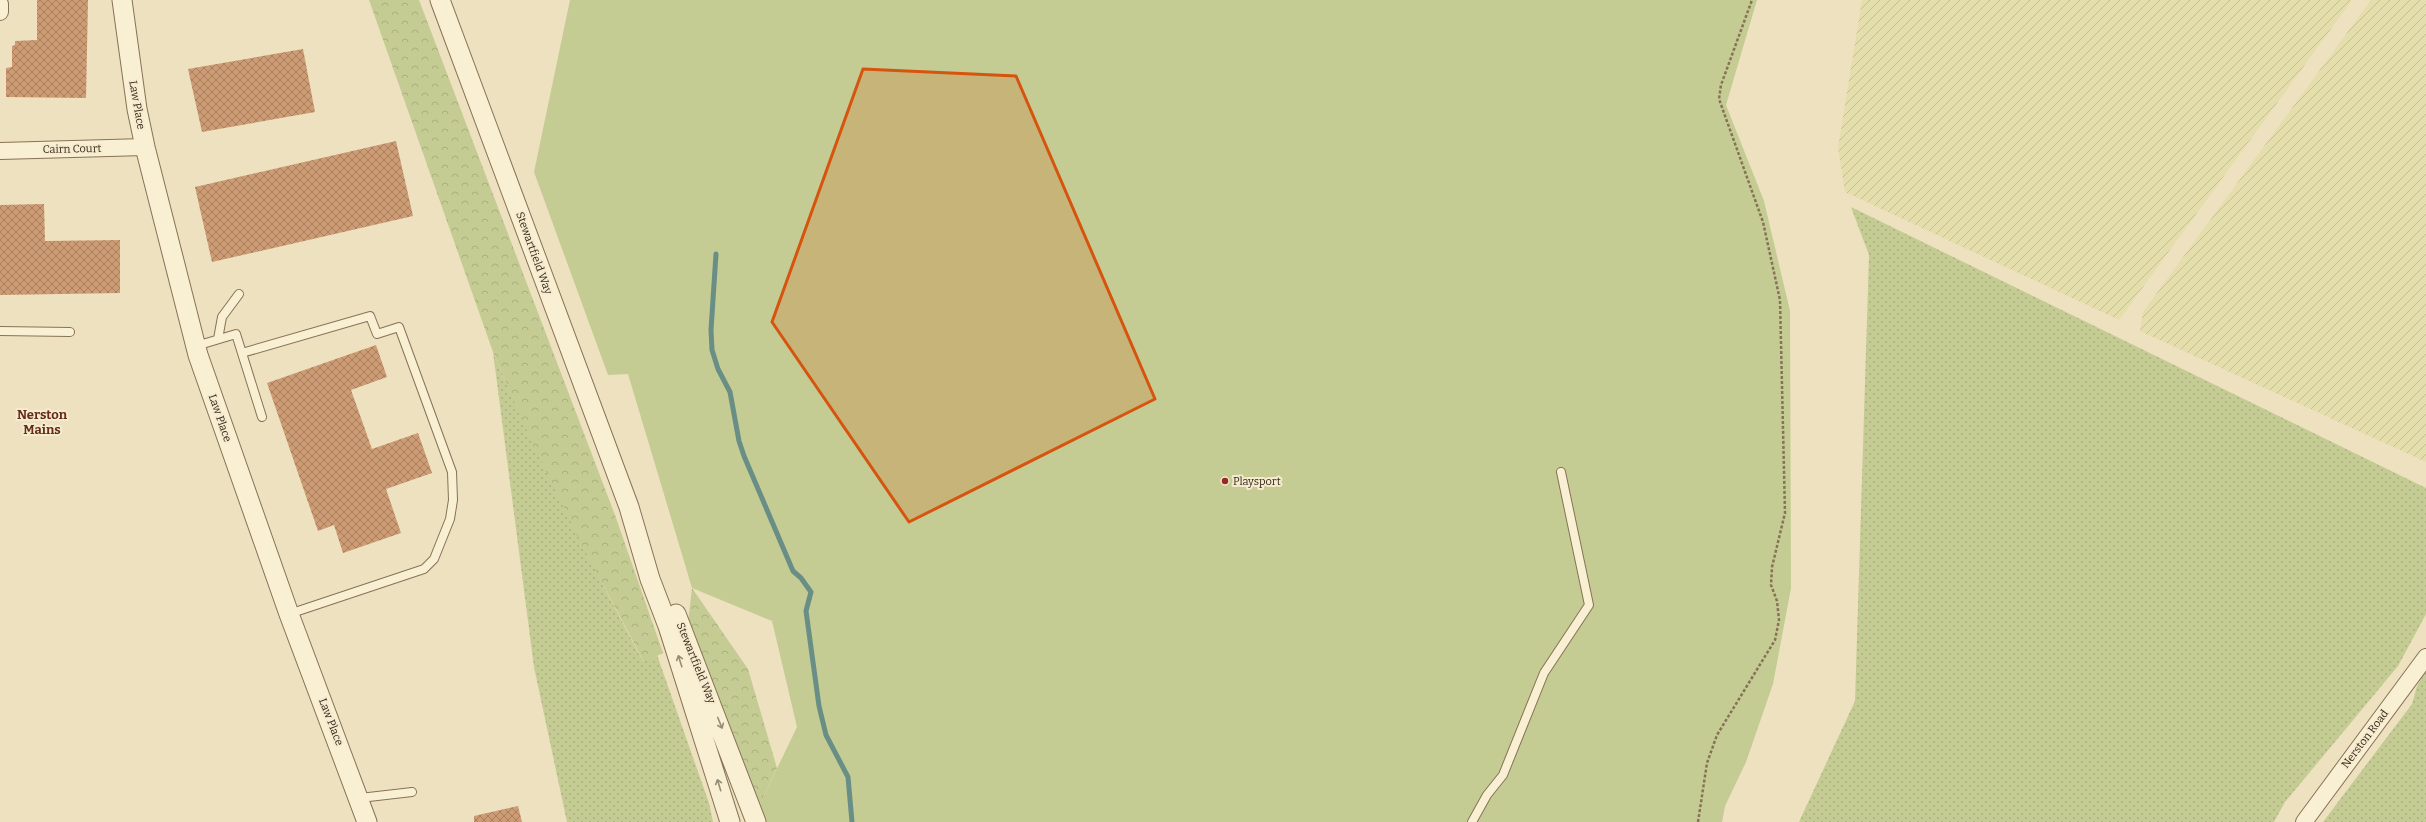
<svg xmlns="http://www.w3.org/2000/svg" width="2426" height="822" font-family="Bitter,serif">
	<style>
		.farmland { fill: url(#farmland-furrows) }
		.grass { fill: url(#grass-dots) }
		.forest { fill: url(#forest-crowns) }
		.pitch { fill: #c4cc93 }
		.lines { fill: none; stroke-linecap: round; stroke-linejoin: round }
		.stream { stroke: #698e86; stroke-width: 5 }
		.building { fill: url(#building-cross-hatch) }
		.service-casing { stroke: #877257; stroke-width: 10 }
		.minor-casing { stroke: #877257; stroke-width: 18 }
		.tertiary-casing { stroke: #877257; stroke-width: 21 }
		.path { stroke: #877257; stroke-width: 2.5; stroke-dasharray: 3 2; stroke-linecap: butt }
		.service { stroke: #f9efd2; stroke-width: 8 }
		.minor { stroke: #f9efd2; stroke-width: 16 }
		.tertiary { stroke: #f9efd2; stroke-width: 19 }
		.oneway { stroke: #988c77 }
		.marked { fill: #d6540e; fill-opacity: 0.2; stroke: #d6540e; stroke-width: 3; stroke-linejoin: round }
		.poi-dot { fill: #972826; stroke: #f6ebce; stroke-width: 1.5 }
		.labels { text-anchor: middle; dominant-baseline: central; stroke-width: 4; stroke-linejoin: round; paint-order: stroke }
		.street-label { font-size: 11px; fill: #36291c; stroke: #f6ebce }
		.poi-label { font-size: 11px; fill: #36291c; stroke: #f6ebce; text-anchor: start }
		.quarter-label { font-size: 13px; font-weight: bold; fill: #642c1b; stroke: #f6ebce }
	</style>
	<defs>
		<pattern id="farmland-furrows" width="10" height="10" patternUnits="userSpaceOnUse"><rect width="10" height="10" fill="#e4ddac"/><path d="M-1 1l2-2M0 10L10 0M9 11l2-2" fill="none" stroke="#c4be93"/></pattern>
		<pattern id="grass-dots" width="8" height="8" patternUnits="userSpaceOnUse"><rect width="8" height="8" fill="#c4cc93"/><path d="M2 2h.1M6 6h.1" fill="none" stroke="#a9af7e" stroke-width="1.8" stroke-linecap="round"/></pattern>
		<pattern id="forest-crowns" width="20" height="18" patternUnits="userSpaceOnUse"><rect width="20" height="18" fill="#c4cc93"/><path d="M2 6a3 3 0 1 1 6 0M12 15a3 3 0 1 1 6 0" fill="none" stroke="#a9af7e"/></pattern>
		<pattern id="building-cross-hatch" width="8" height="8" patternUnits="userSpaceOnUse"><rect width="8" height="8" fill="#cd9c74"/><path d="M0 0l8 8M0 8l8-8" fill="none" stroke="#a77f5e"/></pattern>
	</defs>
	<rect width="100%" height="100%" fill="#eee1bf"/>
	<path class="farmland" d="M1862,0H2352L2119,320L1845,192L1838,148Z
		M2371,0H2426V462L2140,331L2143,312Z"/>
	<path class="grass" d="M1851,207L2426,488V614L2398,666L2285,802L2274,822H1799L1855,701L1869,255Z
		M493,352C538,458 589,560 643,661L657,655L709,803L713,822H567L534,667Z
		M2426,671V822H2323L2412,704L2417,686Z"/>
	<path class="forest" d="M369,0H419L615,515L663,653L644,662L581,543L530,438L493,352Z
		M692,588L748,669L777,768L759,806L688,622Z"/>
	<path class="pitch" d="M570,0H1757L1726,105L1764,201L1790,311L1791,588L1773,684L1746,762L1725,806L1722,822H763L759,806L797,727L772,621L692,588L628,374L608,375L534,172Z"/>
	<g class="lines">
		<path class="stream" d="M716,254L711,330L712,350L718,369L730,392L739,441L744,456L793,571L801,578L811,592L806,611L819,706L826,735L848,777L852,822"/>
	</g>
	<path class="building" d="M37,0H88L86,98L6,97V68L12,67V46L15,45V41L37,40Z
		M303,49L315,112L202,132L188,69Z
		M396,141L413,216L212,262L195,187Z
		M44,204L45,241L120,240V293L0,295V205Z
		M376,345L387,377L351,390L372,449L418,433L432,473L386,489L401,533L343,553L334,525L318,531L267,383Z
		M518,806L522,822H474V816Z"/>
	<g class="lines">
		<defs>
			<path id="service" d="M0,331L70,332
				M218,339L222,317L239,294
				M196,346L236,334L262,417
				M242,353L370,316L377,334L399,327L452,472L453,500L450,519L434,559L424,569L289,614
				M360,798L412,792
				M1472,822L1487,795L1503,775L1544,673L1589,605L1561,472"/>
			<path id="minor" d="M0,12V4
				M0,151L145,147
				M2304,822L2426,657"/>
			<path id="tertiary" d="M122,0L137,109L145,147L198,355L289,614L367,822
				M440,0L629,507L650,579L668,626L730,822
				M676,614L756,822"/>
		</defs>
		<use href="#service" class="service-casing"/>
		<use href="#minor" class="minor-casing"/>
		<use href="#tertiary" class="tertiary-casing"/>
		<path class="path" d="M1698,822L1707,763L1717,735L1775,640L1779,620L1777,601L1771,585L1772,567L1785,513L1780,300L1763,222L1719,99L1721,85L1752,0"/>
		<use href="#service" class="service"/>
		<use href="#minor" class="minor"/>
		<use href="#tertiary" class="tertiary"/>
	</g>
	<defs><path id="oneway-shaft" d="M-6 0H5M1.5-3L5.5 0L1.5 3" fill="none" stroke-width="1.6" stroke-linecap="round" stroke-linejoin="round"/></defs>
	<g class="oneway">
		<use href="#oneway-shaft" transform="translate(680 661) rotate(-108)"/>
		<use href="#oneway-shaft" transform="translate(720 723) rotate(68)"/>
		<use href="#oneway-shaft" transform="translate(719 785) rotate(-107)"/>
	</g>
	<path class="marked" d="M863,69L1016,76L1155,399L909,522L772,322Z"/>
	<circle class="poi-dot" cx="1225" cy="481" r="4"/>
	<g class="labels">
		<g class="street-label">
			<text transform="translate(137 105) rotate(80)">Law Place</text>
			<text transform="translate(72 149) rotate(-1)">Cairn Court</text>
			<text transform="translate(534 253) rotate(70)">Stewartfield Way</text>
			<text transform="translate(220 418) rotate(71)">Law Place</text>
			<text transform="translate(696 663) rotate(68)">Stewartfield Way</text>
			<text transform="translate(331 722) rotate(69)">Law Place</text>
			<text transform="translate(2365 739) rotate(-53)">Nerston Road</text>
		</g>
		<g class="poi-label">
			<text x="1233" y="481">Playsport</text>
		</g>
		<g class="quarter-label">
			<text x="42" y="414">Nerston<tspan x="42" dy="15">Mains</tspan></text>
		</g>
	</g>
</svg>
